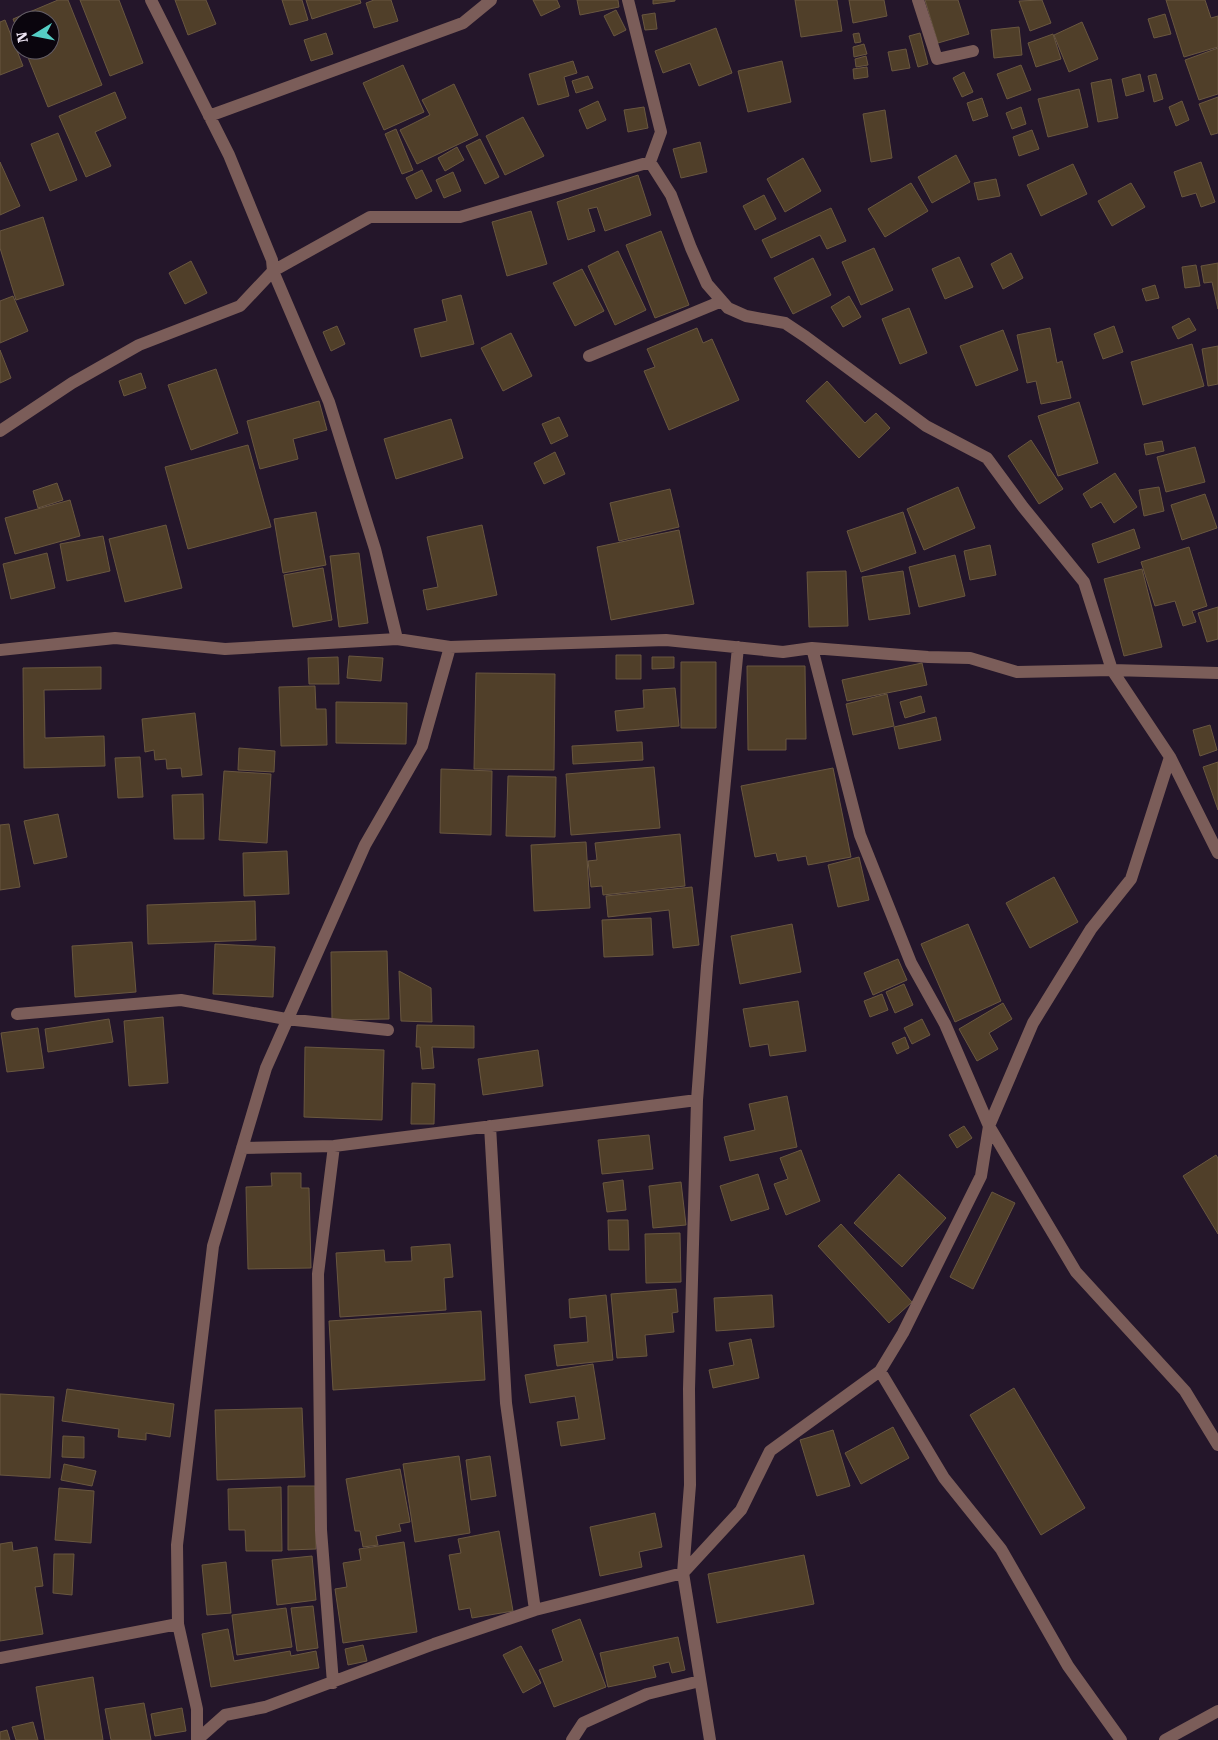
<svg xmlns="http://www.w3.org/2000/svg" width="1218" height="1740" font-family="'Roboto Serif',serif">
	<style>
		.building { fill: #503f29; stroke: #695740 }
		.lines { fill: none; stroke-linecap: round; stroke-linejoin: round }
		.minor { stroke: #7b5d59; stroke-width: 12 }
	</style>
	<rect width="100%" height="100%" fill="#24162a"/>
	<path class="building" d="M58,0H68L102,85L48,107L25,50H50V20H20V37L13,19Z
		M80,0H119L143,63L110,76Z
		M175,0H206L216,24L188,35Z
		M282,0H302L308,20L290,25Z
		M306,0H360L361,3L312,19Z
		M374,0H391L398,21L374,28L366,3Z
		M533,0H557L560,7L541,16Z
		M577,0H618L619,7L580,15Z
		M653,0H675V1L653,4Z
		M795,0H837L842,31L801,37Z
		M849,0H884L887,16L853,23Z
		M925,0H958L969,34L938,43Z
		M1042,0L1051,23L1030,31L1019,1Z
		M1166,0H1205L1211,18L1218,16V47L1184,57Z
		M616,10L626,30L614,36L604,16Z
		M655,13L657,29L645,30L642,15Z
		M1165,14L1171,34L1154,38L1148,19Z
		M5,20L23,66L0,75V22Z
		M1082,22L1098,59L1069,72L1054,35Z
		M1019,27L1022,55L994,58L991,30Z
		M716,28L732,73L699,86L690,63L663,73L655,51Z
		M326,33L333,54L311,61L304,40Z
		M859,33L861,42L855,43L853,34Z
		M920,33L928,64L918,67L909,36Z
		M1053,34L1061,59L1036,67L1028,43Z
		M864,44L867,54L854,57L853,47Z
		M1218,48V94L1199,100L1185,60Z
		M906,49L910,68L892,71L888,52Z
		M866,56L868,65L856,67L855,59Z
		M573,61L577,73L564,77L569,96L538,105L529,74Z
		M782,61L791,102L748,112L738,71Z
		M403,65L424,112L384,130L363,83Z
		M1021,65L1031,90L1007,99L997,74Z
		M867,67L868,77L854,79L853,69Z
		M964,72L973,92L962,97L953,78Z
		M1140,74L1144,91L1126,96L1122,79Z
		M1156,74L1163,99L1154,102L1148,76Z
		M588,76L593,88L576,93L572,81Z
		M1111,79L1118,118L1098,122L1091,83Z
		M454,84L478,135L417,164L400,130L430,115L422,100Z
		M1079,89L1088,127L1048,137L1038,99Z
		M115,92L126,118L95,132L111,166L86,177L59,116Z
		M1218,97V133L1211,135L1199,104Z
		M982,98L988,116L973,121L967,103Z
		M598,101L606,120L587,129L579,110Z
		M1182,101L1189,120L1176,126L1169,107Z
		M644,107L648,128L628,132L624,110Z
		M1021,107L1026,124L1012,129L1006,113Z
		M885,110L892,158L871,162L863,114Z
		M523,117L544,156L505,175L486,136Z
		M396,129L413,170L402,174L385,134Z
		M1032,130L1039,149L1019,156L1013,137Z
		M58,133L77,180L50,191L31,144Z
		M480,139L499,177L485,184L466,146Z
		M700,142L707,172L681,178L673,149Z
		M457,147L464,160L445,171L438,158Z
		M956,155L970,182L932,203L918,177Z
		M803,158L821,191L785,212L767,179Z
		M0,162L20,206L0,215Z
		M1201,162L1215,202L1201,207L1196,193L1182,197L1174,172Z
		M1073,164L1087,194L1041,216L1027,185Z
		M422,170L432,191L416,199L406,178Z
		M453,172L461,191L444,198L436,180Z
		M638,175L651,215L605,231L597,207L588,209L595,231L568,240L557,202Z
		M996,179L1000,196L978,200L974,183Z
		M911,183L928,211L885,237L868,209Z
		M1131,183L1145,207L1112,226L1098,201Z
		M764,195L776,219L755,230L743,206Z
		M831,208L846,241L827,249L820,235L771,258L762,240Z
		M531,211L547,264L507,276L492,222Z
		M43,217L64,285L16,300L0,248V231Z
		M661,231L689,305L655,318L626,245Z
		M874,248L893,290L861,305L842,262Z
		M618,251L646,310L615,325L588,266Z
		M1011,253L1023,278L1003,289L991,264Z
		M959,257L973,287L945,299L932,269Z
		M813,258L831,295L793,314L774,278Z
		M191,261L207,293L185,304L169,273Z
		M1218,263V309L1212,282L1204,283L1201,266Z
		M1196,265L1200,286L1185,288L1182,267Z
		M582,269L604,311L575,326L553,283Z
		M1155,285L1159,298L1146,301L1142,289Z
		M461,295L474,344L421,357L414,329L447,321L442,300Z
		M13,296L28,331L0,343V301Z
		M849,296L861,317L843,327L831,307Z
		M909,308L927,353L900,364L882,319Z
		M1189,318L1196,330L1178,339L1172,327Z
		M337,326L345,344L331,351L323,332Z
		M1114,326L1123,352L1103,359L1094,334Z
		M697,328L703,343L712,339L739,400L669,430L644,371L655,367L647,349Z
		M1050,328L1057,363L1062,361L1071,398L1041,404L1036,381L1027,383L1017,335Z
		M1003,330L1018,370L976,386L960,346Z
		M511,333L532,376L503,391L481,348Z
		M1192,344L1204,386L1143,405L1131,362Z
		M1218,346V384L1208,386L1202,349Z
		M0,350L11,378L0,383Z
		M216,369L238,433L191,450L168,385Z
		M141,373L146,388L124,396L119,381Z
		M827,381L865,423L876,413L890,428L859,458L806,401Z
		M319,401L327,430L293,439L298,459L260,469L247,421Z
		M1079,402L1098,463L1058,476L1038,416Z
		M559,417L568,436L551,444L542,424Z
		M451,419L463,458L396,479L384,439Z
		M1031,440L1063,489L1039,504L1008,456Z
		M1162,441L1164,451L1146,455L1144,444Z
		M248,445L271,527L188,549L165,467Z
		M1195,447L1205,482L1166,492L1157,457Z
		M555,452L565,474L544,484L534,463Z
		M1115,473L1137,507L1114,523L1101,502L1091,508L1083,494Z
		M57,483L63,500L38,508L33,491Z
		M958,487L975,528L924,550L907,509Z
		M1159,487L1164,511L1144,516L1139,490Z
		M670,489L679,527L619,541L610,503Z
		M1205,494L1217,528L1182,540L1171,505Z
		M70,500L80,536L15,554L5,518Z
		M316,512L326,565L283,573L274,519Z
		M903,512L916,553L861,572L847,531Z
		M166,525L182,588L125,602L109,539Z
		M482,525L497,595L427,610L423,590L438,587L427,537Z
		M1134,529L1140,548L1098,563L1092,544Z
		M679,530L694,604L611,620L597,547Z
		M103,536L110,571L67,581L60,544Z
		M990,545L996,575L970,580L964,551Z
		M1189,547L1207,606L1192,611L1196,622L1183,626L1175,601L1155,606L1141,562Z
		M47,553L55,588L11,599L3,564Z
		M359,553L368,623L339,627L330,556Z
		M955,555L965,596L919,607L909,567Z
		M323,568L332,620L293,627L284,575Z
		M1142,569L1162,647L1124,656L1104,579Z
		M846,571L848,626L809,627L807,572Z
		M903,571L910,614L869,620L862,577Z
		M1218,607V639L1207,642L1198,613Z
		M616,655H641V679H616Z
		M349,656L383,658L381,681L347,678Z
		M338,657L339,684H309L308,658Z
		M652,657H674V668L652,669Z
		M681,662H716V728H681Z
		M922,663L927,685L847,701L842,680Z
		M747,666H805L806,739H786V750H748Z
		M101,667V689L44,690L45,738L104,736L105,766L24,768L23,668Z
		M476,673L555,674L554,770L474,769Z
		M315,686L316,709H326L327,745L281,746L279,687Z
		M675,688L679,726L617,731L615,711L644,708L643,690Z
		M887,694L894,726L853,735L846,704Z
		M921,696L925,712L905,718L900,702Z
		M336,702L407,703L406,744L336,743Z
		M195,713L202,775L182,777L181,768L167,769L166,759L155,760L154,750L145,752L142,719Z
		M936,717L941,740L899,749L894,727Z
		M1210,725L1217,750L1200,756L1193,730Z
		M642,742L643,760L573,764L572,746Z
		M239,748L275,751L274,772L238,770Z
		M140,757L143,797L118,798L115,758Z
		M1218,762V810L1203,767Z
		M654,767L660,828L571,835L566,774Z
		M833,768L851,857L808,865L806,856L778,861L776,853L755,857L741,786Z
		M441,769L492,771L491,835L440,833Z
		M224,771L271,774L267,843L219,840Z
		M508,776L556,777L555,837L506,836Z
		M203,794L204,839H174L172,795Z
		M58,814L67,857L34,864L24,821Z
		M9,824L20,887L0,890V825Z
		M680,834L685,886L603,895L602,886L591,887L588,861L597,860L595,843Z
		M586,842L590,908L534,911L531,845Z
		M287,851L289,894L244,896L243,853Z
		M859,857L869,900L838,907L828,865Z
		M1054,877L1078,922L1030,948L1006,903Z
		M692,887L699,945L673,948L669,910L608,917L606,896Z
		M255,901L256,940L148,944L147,905Z
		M651,918L653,955L604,957L602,920Z
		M792,924L801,972L740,984L731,936Z
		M968,924L1001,1001L955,1022L921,944Z
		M132,942L136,992L75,997L72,946Z
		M215,944L275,947L273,997L213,994Z
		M387,951L389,1019L332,1020L331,952Z
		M898,959L907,980L873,995L864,973Z
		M399,971L431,988L432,1022L401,1021Z
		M904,984L913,1005L895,1013L886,992Z
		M882,994L888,1010L870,1017L864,1001Z
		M798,1001L806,1051L770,1056L768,1044L750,1047L743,1009Z
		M1003,1003L1012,1019L989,1033L998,1049L977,1061L959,1029Z
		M163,1017L168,1083L129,1086L124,1021Z
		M109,1019L113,1042L48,1052L45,1029Z
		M922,1019L930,1035L912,1044L904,1028Z
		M417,1025L474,1026V1048L432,1047L434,1068L422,1069L420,1047H416Z
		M38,1028L44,1068L7,1072L1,1033Z
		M905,1037L909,1048L897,1054L892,1043Z
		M305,1047L384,1050L382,1120L304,1117Z
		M538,1050L543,1086L483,1095L478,1059Z
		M412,1083L435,1084L434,1124H411Z
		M787,1096L797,1147L730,1161L724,1137L755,1130L749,1104Z
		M964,1126L972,1138L957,1148L949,1135Z
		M649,1135L653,1169L602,1174L598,1140Z
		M801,1150L820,1201L786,1215L774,1184L788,1179L780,1158Z
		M1216,1155L1218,1158V1234L1183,1176Z
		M271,1173H301V1188H309L311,1268L248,1269L246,1187L272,1186Z
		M758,1174L769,1209L731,1221L720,1186Z
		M899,1174L946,1218L902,1267L854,1223Z
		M623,1180L626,1210L607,1212L603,1183Z
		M681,1182L686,1225L653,1228L649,1186Z
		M992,1192L1015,1203L973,1289L950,1277Z
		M608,1220H628L629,1250H609Z
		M841,1224L912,1302L889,1323L818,1246Z
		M680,1233L681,1282L646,1283L645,1234Z
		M450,1244L453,1277L444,1278L446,1310L340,1317L336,1253L384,1250L385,1262L412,1261L411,1247Z
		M676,1289L678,1312L672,1313L674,1332L645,1335L647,1356L617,1358L611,1294Z
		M606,1295L613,1360L557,1366L554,1345L588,1342L586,1316L570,1318L569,1299Z
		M772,1295L774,1327L716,1331L714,1298Z
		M481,1311L485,1380L333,1390L329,1321Z
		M751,1339L759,1378L713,1388L709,1370L734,1365L729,1343Z
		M593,1364L605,1439L561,1446L557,1422L579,1419L575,1396L530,1403L525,1375Z
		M1014,1388L1085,1508L1041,1535L970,1415Z
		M67,1389L174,1404L170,1437L146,1433V1440L118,1437L119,1429L62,1421Z
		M0,1394L54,1397L50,1478L0,1475Z
		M302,1408L305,1477L217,1480L215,1410Z
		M893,1427L909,1458L861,1484L845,1453Z
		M833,1430L850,1486L817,1496L800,1440Z
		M63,1436L84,1437V1458L62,1457Z
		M459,1456L470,1533L415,1542L403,1464Z
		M490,1456L496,1496L471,1500L466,1460Z
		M64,1464L96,1471L92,1486L61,1480Z
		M400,1469L410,1522L399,1524L401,1531L376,1536L378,1545L363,1547L360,1531H355L346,1479Z
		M288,1486H315L316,1549L288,1550Z
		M281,1487L282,1551H246L245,1530H229L228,1489Z
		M59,1488L94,1491L91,1543L55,1540Z
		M655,1513L662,1547L639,1552L642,1567L600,1576L590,1527Z
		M499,1531L513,1611L472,1618L470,1608L459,1610L449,1555L461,1553L458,1539Z
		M12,1542L13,1551L37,1547L43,1586L35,1587L43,1634L0,1641V1544Z
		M404,1542L417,1632L343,1643L335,1589L347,1587L343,1563L361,1560L359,1549Z
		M54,1554H74L72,1595L53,1593Z
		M804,1555L814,1604L717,1623L708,1574Z
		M312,1556L316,1600L277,1605L272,1560Z
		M226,1562L231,1613L207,1615L202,1565Z
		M313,1606L318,1648L297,1651L291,1608Z
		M286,1608L292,1647L237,1655L232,1615Z
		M580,1619L606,1687L554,1707L539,1670L563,1661L552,1630Z
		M228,1629L234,1661L290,1651L291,1656L316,1651L319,1668L211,1687L202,1634Z
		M678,1637L685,1670L672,1673L669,1662L653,1666L656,1677L608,1687L600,1653Z
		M363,1645L367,1661L348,1665L345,1649Z
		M521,1646L541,1683L523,1693L503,1655Z
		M93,1677L103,1740H45L36,1687Z
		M144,1703L151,1740H111L105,1709Z
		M182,1708L186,1731L155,1736L151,1714Z
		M33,1722L38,1740H16L12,1727Z
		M7,1730L10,1740H0V1732Z"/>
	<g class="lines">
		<path class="minor" d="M151,0L229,155L272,260L273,271L370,217H460L650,162L671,195L691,248L707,284L728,308L746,316L785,323L806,337L926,426L987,458L1023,507L1084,582L1112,670L1218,673
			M628,0L661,132L650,162
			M918,0L937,59L973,51
			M209,116L463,23L491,0
			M589,356L722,301
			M0,431L72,383L139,345L240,306L273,271L329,402L375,549L397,639
			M812,648L860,835L911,963L945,1024L989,1126L1076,1272L1185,1391L1218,1445
			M0,650L115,638L225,649L397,639L450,647L666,640L783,652L812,648L928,657L970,658L1017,672L1112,670L1170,757L1218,853
			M17,1014L181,1000L286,1019L388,1030
			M490,1126L506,1403L535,1610
			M242,1148L334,1146L697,1100
			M880,1371L944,1478L1001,1549L1068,1666L1121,1740
			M0,1658L178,1624
			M333,1683L321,1530L318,1274L334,1146
			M197,1740L225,1715L265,1707L434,1644L535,1610L683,1573L741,1510L770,1451L880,1371L903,1333L981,1176L989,1126L1033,1023L1091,929L1131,879L1170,757
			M197,1740V1709L178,1624L177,1545L213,1246L266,1068L365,845L422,746L450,647
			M572,1740L583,1723L647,1694L700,1681
			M710,1740L683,1573L690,1485L689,1389L697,1100L707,966L738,647
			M1165,1740L1218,1711"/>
	</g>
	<g transform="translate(35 35) rotate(260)"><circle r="24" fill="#0a050d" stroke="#655f69"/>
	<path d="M0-4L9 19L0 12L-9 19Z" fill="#55cec5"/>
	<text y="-8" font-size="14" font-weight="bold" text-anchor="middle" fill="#eee5f3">N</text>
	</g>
</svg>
